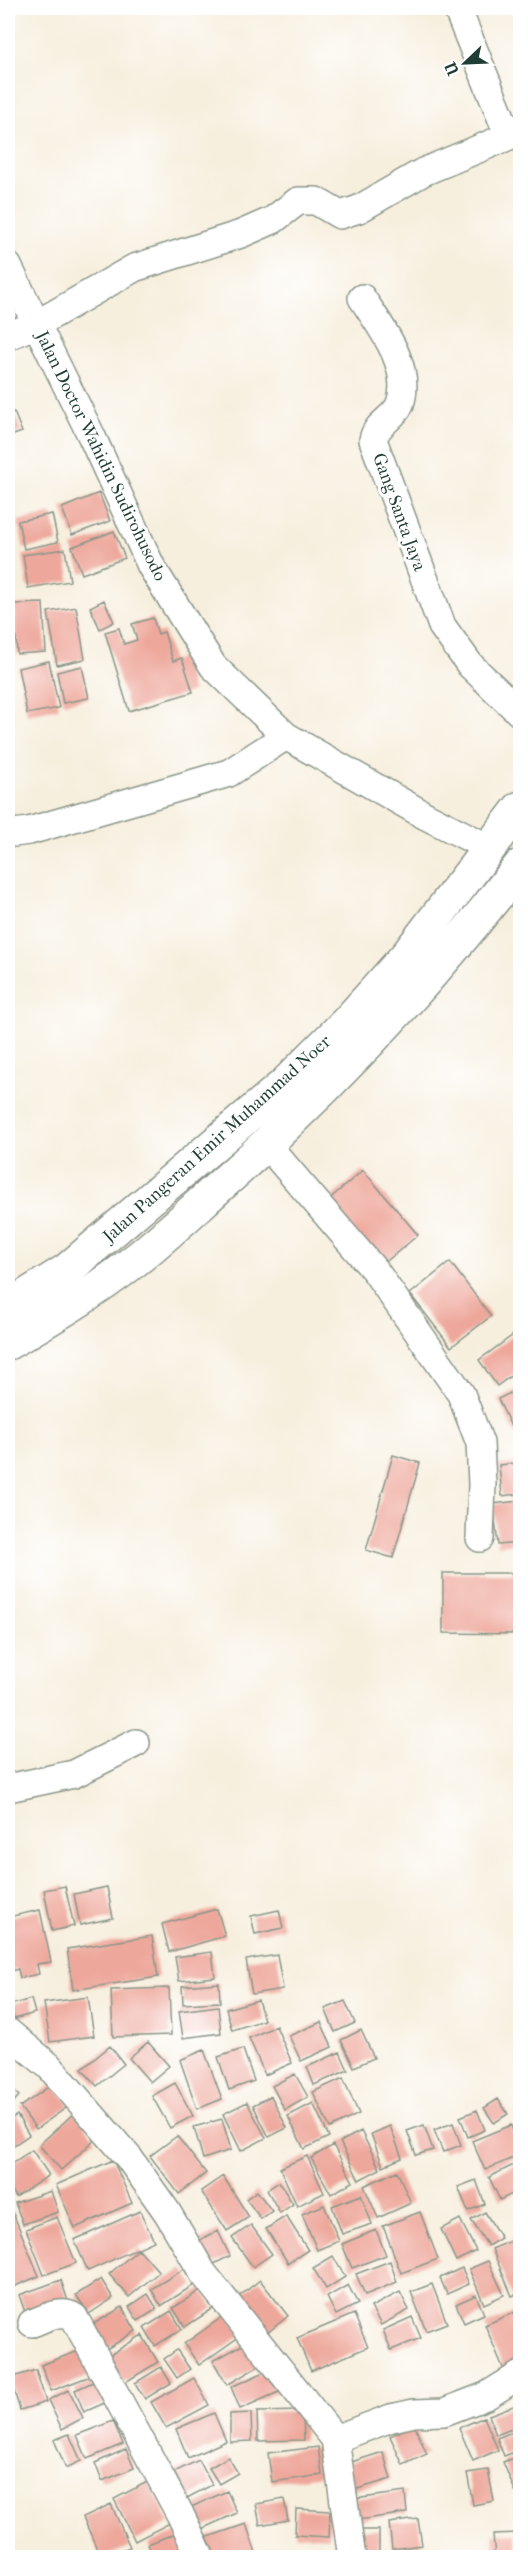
<svg xmlns="http://www.w3.org/2000/svg" width="528" height="2565" font-family="'IM FELL French Canon',serif">
	<style>
		.building { fill: #eea79b }
		.lines { fill: none; stroke-linecap: round; stroke-linejoin: round }
		.minor-casing { stroke: #8b9689; stroke-width: 30 }
		.secondary-casing { stroke: #8b9689; stroke-width: 36 }
		.minor { stroke: #fff; stroke-width: 27 }
		.secondary { stroke: #fff; stroke-width: 33 }
		.labels { text-anchor: middle; dominant-baseline: central; stroke-width: 6; stroke-linejoin: round; paint-order: stroke }
		.street-label { font-size: 18px; fill: #1f3d34; stroke: #fff }
	</style>
	<rect width="100%" height="100%" fill="#fff"/>
	<filter id="ink" filterUnits="userSpaceOnUse"><feTurbulence type="fractalNoise" baseFrequency=".0167" numOctaves="2"/><feDisplacementMap in="SourceGraphic" scale="12" xChannelSelector="R" yChannelSelector="G"/><feConvolveMatrix kernelMatrix="1 2 1 2 8 2 1 2 1" color-interpolation-filters="sRGB"/></filter>
	<filter id="wash" filterUnits="userSpaceOnUse"><feTurbulence type="fractalNoise" baseFrequency=".008" numOctaves="4" result="noise"/><feDisplacementMap in="SourceGraphic" scale="24" xChannelSelector="R" yChannelSelector="G"/><feGaussianBlur stdDeviation="1.35" result="paint"/><feColorMatrix in="noise" values="0 0 0 0 0 0 0 0 0 0 0 0 0 0 0 0 0 1.4 0 .05"/><feComposite in="paint" operator="in"/></filter>
	<g filter="url(#wash)">
		<rect width="100%" height="100%" fill="#f7efde"/>
		<g id="blocks">
			<path class="building" d="M14,412L22,432L8,437V414Z
				M99,493L110,521L72,535L62,508Z
				M52,514L58,542L24,549L18,521Z
				M114,531L125,558L82,574L72,547Z
				M65,549L70,581L28,588L23,555Z
				M104,600L114,622L100,629L90,607Z
				M43,603L46,652L17,654L14,604Z
				M76,607L85,659L57,665L48,612Z
				M153,618L158,634L164,632L173,661L182,658L193,692L129,711L105,632L119,628L124,644L137,640L132,624Z
				M49,661L59,708L27,714L18,668Z
				M82,666L89,698L63,703L57,672Z
				M363,1170L418,1235L382,1265L327,1201Z
				M450,1262L491,1316L451,1347L410,1294Z
				M520,1330V1369L497,1386L479,1360Z
				M520,1388V1430L514,1433L498,1399Z
				M393,1455L420,1463L393,1558L366,1550Z
				M520,1463V1494L502,1496L499,1465Z
				M520,1501V1543L498,1545L493,1504Z
				M443,1573H520V1634L443,1633Z
				M65,1886L74,1926L52,1931L44,1890Z
				M107,1887L113,1918L80,1925L74,1894Z
				M217,1909L225,1936L169,1952L162,1924Z
				M40,1910L51,1962L37,1964L39,1974L20,1978L18,1969L8,1972V1917Z
				M279,1910L283,1928L255,1934L251,1916Z
				M152,1936L158,1977L73,1990L67,1949Z
				M212,1952L215,1977L179,1981L175,1957Z
				M277,1955L283,1989L252,1994L246,1960Z
				M219,1983L220,2002L183,2004L182,1986Z
				M169,1988L171,2035L113,2037L111,1990Z
				M88,1997L94,2036L50,2042L44,2003Z
				M31,1999L35,2013L14,2019L10,2005Z
				M258,2000L264,2020L232,2030L226,2009Z
				M345,2001L355,2023L335,2032L325,2009Z
				M218,2006L221,2033L183,2038L179,2011Z
				M321,2022L332,2047L301,2061L289,2036Z
				M276,2026L292,2063L265,2075L249,2038Z
				M361,2030L374,2058L354,2067L341,2040Z
				M148,2042L169,2066L150,2082L129,2058Z
				M110,2046L124,2064L97,2086L82,2069Z
				M243,2049L254,2081L229,2090L218,2057Z
				M204,2050L222,2099L197,2109L180,2060Z
				M340,2052L348,2070L314,2085L307,2067Z
				M295,2074L308,2097L285,2110L272,2086Z
				M343,2078L359,2114L330,2128L313,2092Z
				M54,2083L70,2105L36,2129L20,2107Z
				M175,2083L193,2116L170,2128L152,2096Z
				M8,2085L19,2096L8,2108Z
				M271,2096L287,2128L269,2137L253,2105Z
				M498,2099L508,2114L494,2123L484,2108Z
				M247,2102L266,2138L241,2151L223,2114Z
				M313,2103L329,2137L304,2149L288,2116Z
				M477,2110L485,2130L468,2137L460,2117Z
				M74,2113L96,2139L61,2170L39,2145Z
				M17,2115L29,2135L8,2149V2121Z
				M222,2119L231,2150L203,2159L194,2127Z
				M453,2123L461,2145L443,2152L434,2130Z
				M424,2125L433,2150L416,2155L407,2131Z
				M511,2125L520,2155L485,2170L472,2141Z
				M390,2126L402,2158L383,2166L371,2134Z
				M361,2131L380,2169L359,2180L340,2142Z
				M177,2136L206,2173L179,2194L150,2156Z
				M333,2145L353,2182L331,2194L311,2158Z
				M32,2150L49,2175L16,2197L8,2184V2166Z
				M307,2156L324,2193L297,2206L280,2168Z
				M113,2160L132,2203L75,2228L56,2185Z
				M520,2162V2190L500,2200L489,2177Z
				M397,2171L411,2203L378,2218L364,2186Z
				M223,2176L249,2217L227,2231L201,2191Z
				M476,2180L485,2204L468,2211L458,2187Z
				M279,2182L293,2204L280,2213L267,2190Z
				M51,2191L58,2212L23,2224L15,2203Z
				M257,2191L272,2211L261,2219L246,2199Z
				M361,2195L372,2224L342,2234L332,2206Z
				M324,2205L339,2241L317,2250L302,2214Z
				M140,2211L154,2241L88,2271L74,2240Z
				M420,2212L438,2259L401,2273L383,2226Z
				M485,2212L501,2238L488,2246L471,2220Z
				M13,2213L39,2276L13,2287L8,2273V2216Z
				M286,2216L308,2250L288,2263L266,2229Z
				M57,2217L76,2263L44,2275L26,2229Z
				M460,2219L476,2251L456,2261L441,2229Z
				M251,2225L272,2254L253,2267L232,2238Z
				M376,2230L386,2255L352,2268L342,2244Z
				M218,2231L230,2256L208,2267L196,2242Z
				M520,2237V2293L512,2296L492,2249Z
				M139,2249L159,2272L129,2297L109,2274Z
				M333,2256L345,2277L326,2289L313,2268Z
				M390,2261L397,2282L365,2295L356,2274Z
				M488,2261L504,2295L484,2304L469,2269Z
				M462,2268L469,2284L447,2294L440,2278Z
				M184,2269L194,2285L161,2306L151,2289Z
				M101,2279L113,2298L89,2314L76,2295Z
				M61,2280L69,2304L27,2318L19,2295Z
				M260,2280L288,2316L266,2334L237,2298Z
				M432,2284L447,2323L426,2331L411,2292Z
				M348,2285L358,2304L336,2315L327,2297Z
				M202,2289L214,2308L185,2327L173,2308Z
				M400,2292L409,2310L381,2325L371,2307Z
				M148,2294L157,2309L138,2321L129,2307Z
				M476,2295L484,2314L464,2323L456,2304Z
				M122,2307L136,2331L105,2350L90,2326Z
				M171,2311L182,2329L155,2346L144,2328Z
				M515,2312L520,2324V2368L506,2375L485,2325Z
				M228,2313L243,2334L199,2365L184,2344Z
				M354,2314L368,2347L311,2371L297,2338Z
				M412,2317L421,2338L391,2350L383,2330Z
				M142,2335L158,2362L124,2383L108,2356Z
				M251,2340L264,2363L227,2385L213,2361Z
				M84,2349L93,2375L51,2391L41,2365Z
				M177,2350L190,2369L177,2378L164,2359Z
				M161,2367L171,2383L145,2399L135,2383Z
				M271,2369L281,2391L240,2409L231,2387Z
				M36,2370L46,2402L20,2410L10,2378Z
				M194,2378L209,2405L166,2428L151,2402Z
				M98,2380L107,2402L84,2412L75,2390Z
				M69,2390L83,2418L62,2429L48,2400Z
				M516,2405L520,2426L496,2435L489,2415Z
				M303,2411L304,2440L258,2441L257,2412Z
				M214,2413L226,2441L188,2458L176,2429Z
				M251,2413L252,2441L230,2442V2414Z
				M484,2417L498,2450L473,2461L459,2428Z
				M113,2421L123,2444L87,2459L77,2435Z
				M414,2425L427,2454L403,2465L390,2436Z
				M520,2429V2450L504,2456L497,2438Z
				M69,2434L81,2461L66,2468L54,2440Z
				M318,2447L322,2475L272,2482L268,2453Z
				M126,2449L134,2468L102,2481L95,2463Z
				M383,2452L391,2479L354,2490L345,2464Z
				M520,2455V2488L515,2491L503,2462Z
				M228,2457L238,2473L219,2484L209,2468Z
				M199,2460L212,2485L187,2498L174,2472Z
				M488,2470L494,2501L473,2505L467,2473Z
				M149,2481L170,2523L135,2541L114,2499Z
				M227,2491L237,2513L199,2530L189,2508Z
				M405,2492L407,2513L358,2520L355,2499Z
				M284,2499L288,2520L260,2525L256,2504Z
				M111,2504L130,2547L101,2558L83,2517Z
				M296,2509L330,2511L329,2537L295,2535Z
				M418,2519L422,2545L392,2549L389,2523Z
				M246,2524L256,2553L243,2558H212L205,2538Z
				M357,2530H379V2556H357Z
				M181,2531L192,2558H153L148,2544Z
				M516,2533L518,2558H495L493,2534Z"/>
		</g>
	</g>
	<g filter="url(#ink)">
		<use href="#blocks" fill-opacity="0" stroke="#8b9689" stroke-width="1.5"/>
		<g class="lines">
			<defs>
				<path id="minor" d="M457,8L503,122L514,134L520,135
					M8,266L92,437L151,566L213,666L286,736L426,816L489,848
					M362,298C380,326 413,367 400,404C394,419 376,423 373,440L442,626L470,665L520,713
					M8,336L37,324L134,268L241,234L273,220L298,201H316L340,215L359,209L423,172L514,134
					M8,830L14,833L29,831L229,773L286,736
					M267,1145L376,1272L461,1394L480,1443L482,1484L480,1538
					M8,1788L74,1774L136,1743
					M8,2032L49,2066L129,2158L167,2212L203,2273L335,2439L352,2558
					M32,2323C46,2318 61,2309 74,2317L180,2514L201,2558
					M335,2439L391,2418L414,2413L444,2412L486,2396L520,2375"/>
				<path id="secondary" d="M8,1307L67,1270L285,1084L348,1021L408,954L520,808
					M8,1343C51,1318 94,1293 133,1262C164,1238 193,1210 222,1184C331,1088 431,981 520,866"/>
			</defs>
			<use href="#minor" class="minor-casing"/>
			<use href="#secondary" class="secondary-casing"/>
			<use href="#minor" class="minor"/>
			<use href="#secondary" class="secondary"/>
		</g>
	</g>
	<g class="labels">
		<g class="street-label">
			<text transform="translate(101 456) rotate(64)">Jalan Doctor Wahidin Sudirohusodo</text>
			<text transform="translate(399 512) rotate(70)">Gang Santa Jaya</text>
			<text transform="translate(217 1139) rotate(-42)">Jalan Pangeran Emir Muhammad Noer</text>
		</g>
	</g>
	<rect width="528" height="2565" fill="none" stroke="#fff" stroke-width="30"/>
	<g transform="translate(465 63) rotate(247)" stroke="#ffffff" stroke-width="4.5" paint-order="stroke">
	<path d="M0-4.5L10 22L0 15L-10 22Z" fill="#1f3d34"/>
	<text y="-9" font-size="16" font-weight="bold" text-anchor="middle" fill="#1f3d34">U</text>
	</g>
</svg>
